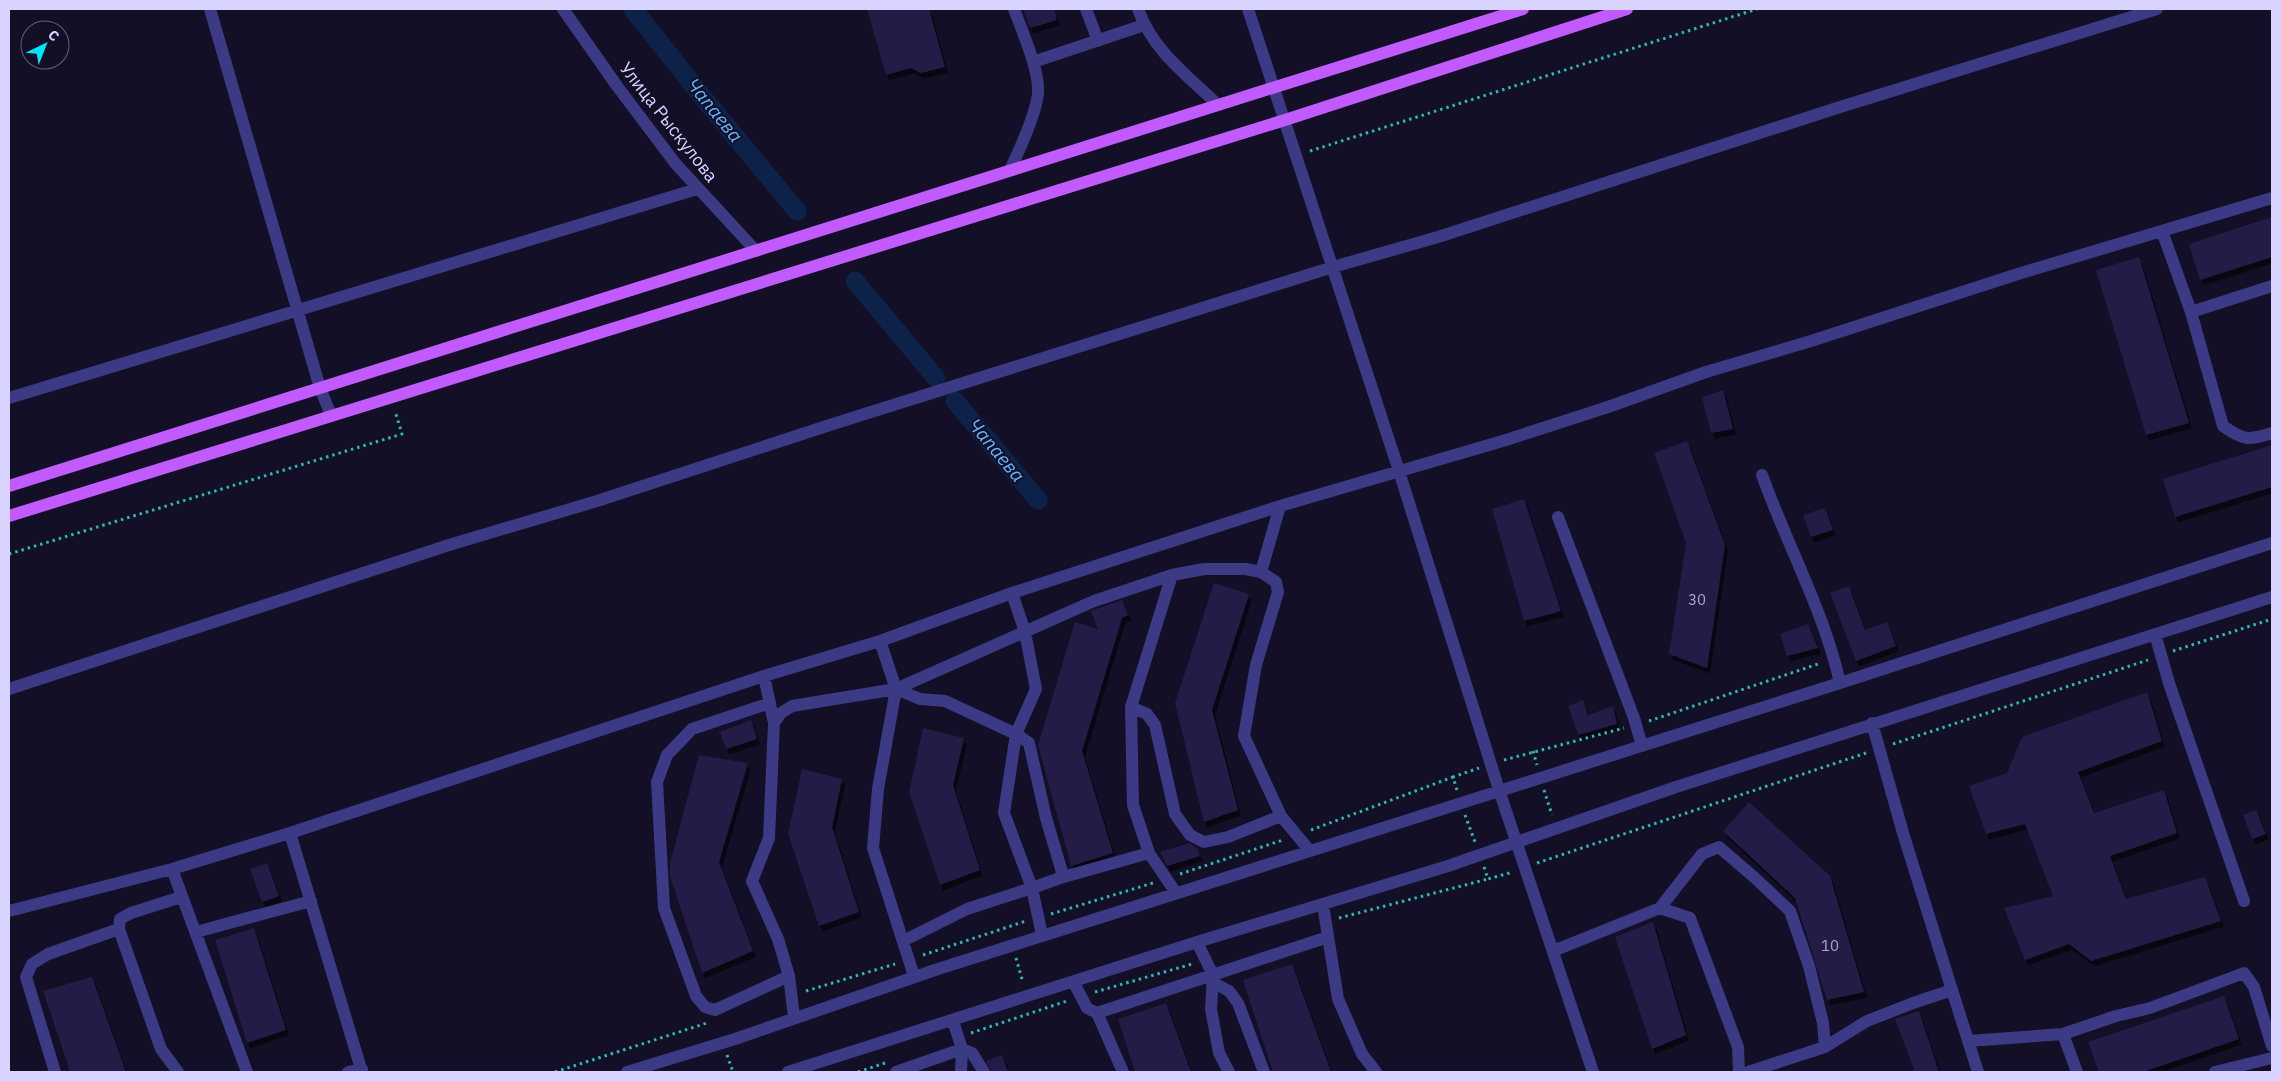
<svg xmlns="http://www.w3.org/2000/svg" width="2281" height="1081" font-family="'IBM Plex Sans',sans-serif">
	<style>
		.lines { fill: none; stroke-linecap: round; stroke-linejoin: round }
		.canal { stroke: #0c2248; stroke-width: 19 }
		.building { fill: #241b47; filter: url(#shadow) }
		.path { stroke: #2fb8b0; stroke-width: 3; stroke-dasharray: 2.5 4; stroke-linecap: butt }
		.minor { stroke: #3d3a85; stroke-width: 12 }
		.major { stroke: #c25bff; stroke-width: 12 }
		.labels { text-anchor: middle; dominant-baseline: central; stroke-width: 4; stroke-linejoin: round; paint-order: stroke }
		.number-label { font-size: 15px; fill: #aca6d1 }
		.street-label { font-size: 18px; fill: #d9d4ff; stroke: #130f26 }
		.water-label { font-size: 19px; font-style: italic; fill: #62b6ff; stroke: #130f26 }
	</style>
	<defs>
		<filter id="shadow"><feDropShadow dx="3" dy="5.5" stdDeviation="0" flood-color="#0009"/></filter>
	</defs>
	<rect width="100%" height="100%" fill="#130f26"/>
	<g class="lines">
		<path class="canal" d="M633,9L709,105L797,211
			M855,281L936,378
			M955,401L1038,500"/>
	</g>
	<path class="building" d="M867,9H929L945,67L921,73L911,68L886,75Z
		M1023,9H1054L1057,20L1030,28Z
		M2272,217V257L2200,280L2189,244Z
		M2139,257L2189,423L2146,435L2096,270Z
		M1723,390L1733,429L1711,433L1702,397Z
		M1687,441L1725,545L1707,668L1669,654L1686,543L1654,453Z
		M2272,445V487L2175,517L2163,479Z
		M1524,499L1561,611L1524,621L1492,509Z
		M1825,508L1833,530L1811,537L1803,515Z
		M1214,583L1249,594L1212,710L1238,810L1204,822L1175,703Z
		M1849,586L1865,630L1887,622L1896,646L1856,661L1830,593Z
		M1122,600L1128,615L1122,618L1082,751L1113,853L1071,866L1038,745L1075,622L1098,629L1091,611Z
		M1808,624L1818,648L1787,656L1780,634Z
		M2147,692L2162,741L2078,772L2094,813L2164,790L2177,833L2110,856L2126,899L2205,877L2221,921L2091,961L2069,944L2025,960L2004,908L2053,896L2025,824L1986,834L1969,786L2007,773L2022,737Z
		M1583,700L1588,715L1613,706L1617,724L1578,735L1568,706Z
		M751,720L757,739L726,749L720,732Z
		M923,728L964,738L953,785L980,870L940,885L909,792Z
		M699,755L748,763L719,862L753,951L702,973L670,876V863Z
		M802,769L842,779L832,827L859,912L819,926L788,834Z
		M1749,802L1830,876L1864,992L1827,1000L1795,898L1723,831Z
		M2256,810L2266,834L2252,839L2243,815Z
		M1189,843L1197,848L1200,856L1167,866L1160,852Z
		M267,863L279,896L262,902L250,869Z
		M1653,922L1686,1035L1652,1049L1615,937Z
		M254,928L286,1030L247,1043L215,940Z
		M1292,964L1331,1072H1273L1243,980Z
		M92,977L126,1072H70L43,991Z
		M2224,996L2239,1039L2143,1072H2099L2088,1042Z
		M1166,1003L1191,1072H1135L1118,1019Z
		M1919,1011L1934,1057L1939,1072H1915L1895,1019Z
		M1002,1055L1008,1072H992L986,1061Z"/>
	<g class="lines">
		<path class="path" d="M1310,151L1757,9
			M9,554L402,434L395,411
			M2173,651L2272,619
			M1649,721L1821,663
			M1893,744L2148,660
			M1533,751L1537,765
			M1504,760L1624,728
			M1457,790L1453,777L1479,768
			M1544,790L1552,815
			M1465,815L1475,842
			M1311,830L1453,777
			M1537,863L1866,753
			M1484,867L1488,879L1513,872
			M1180,874L1283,840
			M1051,914L1153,883
			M1339,918L1488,879
			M923,955L1026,921
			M1016,958L1023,983
			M806,991L895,964
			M1095,992L1192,964
			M971,1033L1067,1001
			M727,1055L733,1072
			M555,1072L707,1023
			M858,1072L885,1063"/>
		<path class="minor" d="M210,9L320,388L331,415
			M563,9L617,86L675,163L756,251
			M1086,9L1098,41
			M1138,9C1153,51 1187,75 1218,105
			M1248,9L1399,471L1499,790L1593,1072
			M1033,62L1144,25
			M1010,170C1020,149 1035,117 1038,94C1040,71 1022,31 1014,9
			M2162,231L2191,312L2223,426C2243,440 2248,441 2272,433
			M2191,312L2272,286
			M9,398L697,189
			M1762,475C1787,545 1824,611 1840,683
			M1558,517L1634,718L1642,746
			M1261,572L1280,506
			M1172,575L1131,707L1133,805L1149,853L1176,893
			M2155,634L2169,683L2244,901
			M880,641L896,689L878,789L873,848L914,976
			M764,676L774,723L769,838L752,881L778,939L789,976L794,1017
			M9,689L449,545L597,501L836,423L1333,267L1438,237L1837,108L2157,9
			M896,689L920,699L945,701L1016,734L1029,743L1046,818L1062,872L1060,878L1032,888L1004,813L1016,734L1036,689L1025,632L1012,593
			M770,703L692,729L667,755L657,782L664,908L696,996L705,1007L715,1010L789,976
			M1131,707L1147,714L1155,725L1175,814L1190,835L1204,842L1228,837L1281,816
			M774,723L781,713L792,706L896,689L1094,601L1172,575L1204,569H1246L1261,572L1276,582L1278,592L1256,665L1244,736L1281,816L1310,851
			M1872,723L1903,833L1952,990
			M290,833L362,1072
			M172,869L247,1072
			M1060,878L1149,853
			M1323,905L1338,999L1362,1054L1376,1072
			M1660,908L1702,854L1719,847L1755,878L1790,911L1809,966L1823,1023L1825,1047
			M9,911L172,869L290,833L764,676L880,641L1012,593L1280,506L1506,440L1608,407L1706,372L1811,341L2021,273L2272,198
			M196,932L311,901
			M903,941L967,909L1032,888L1042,935
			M1197,942L1213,975L1211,1009L1219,1053L1229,1072
			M1553,951L1660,908L1690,918L1738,1047L1739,1072
			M1074,983L1087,1008L1097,1013L1123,1072
			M1214,983L1229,991L1238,1003L1264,1072
			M1097,1013L1328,937
			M953,1021L962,1049L961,1072
			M2063,1034L2077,1072
			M1969,1041L2063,1034L2116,1016L2150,1008L2244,973L2254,987L2272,1046
			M55,1072L26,977L32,964L48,954L119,929
			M178,1072L161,1049L119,929L120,919L131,913L181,897
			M348,1072L362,1069
			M627,1072L735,1039L938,969L1840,683L2272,543
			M788,1072L1197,942L1448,866L1676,787L2272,597
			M896,1072L962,1049L972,1053L984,1072
			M1748,1072L1825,1047L1867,1021L1913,1003L1952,990L1978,1072
			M2215,1072L2272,1058"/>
		<path class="major" d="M9,486L1523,9
			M9,516L1285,120L1627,9"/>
	</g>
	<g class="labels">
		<g class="number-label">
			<text x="1697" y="599">30</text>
			<text x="1830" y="945">10</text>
		</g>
		<g class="street-label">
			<text transform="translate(669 122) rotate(52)">Улица Рыскулова</text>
		</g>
		<g class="water-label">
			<text transform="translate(715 110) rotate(51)">Чапаева</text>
			<text transform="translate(997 450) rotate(50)">Чапаева</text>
		</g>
	</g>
	<rect width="2281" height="1081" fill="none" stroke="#d9d4ff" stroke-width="20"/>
	<g transform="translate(45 45) rotate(43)"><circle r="24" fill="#130f26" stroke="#625e7d"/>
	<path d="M0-4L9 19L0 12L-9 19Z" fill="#00e5ff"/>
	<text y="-8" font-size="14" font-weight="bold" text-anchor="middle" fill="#d9d4ff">С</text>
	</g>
</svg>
